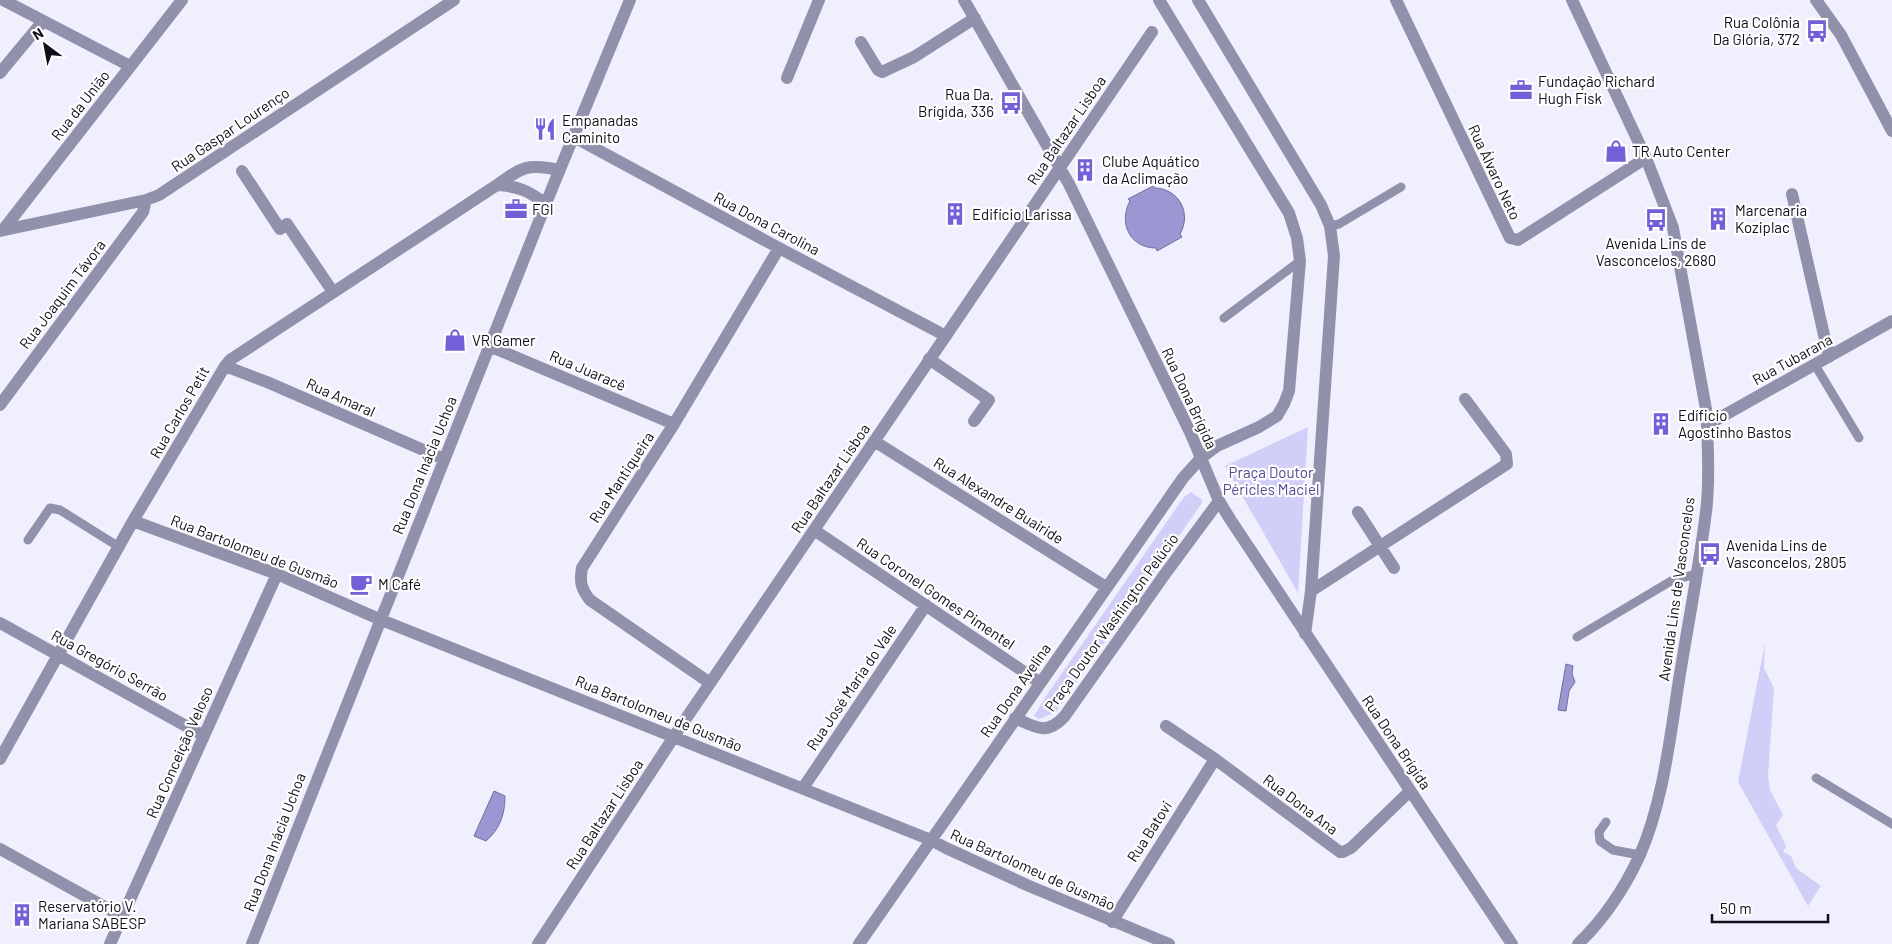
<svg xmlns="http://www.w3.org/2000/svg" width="1892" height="944" font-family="Barlow,sans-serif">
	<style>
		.green { fill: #d1cff8 }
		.water { fill: #9b97d2; stroke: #716e9a }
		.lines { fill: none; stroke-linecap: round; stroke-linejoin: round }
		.service { stroke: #9291ac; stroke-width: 9 }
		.minor { stroke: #9291ac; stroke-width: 12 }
		.tertiary { stroke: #9291ac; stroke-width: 12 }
		.labels { text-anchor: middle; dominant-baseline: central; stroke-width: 4.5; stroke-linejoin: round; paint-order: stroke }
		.poi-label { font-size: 15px; fill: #0f0e19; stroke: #fefefe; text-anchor: start }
		.street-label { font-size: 15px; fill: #0f0e19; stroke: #fefefe }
		.park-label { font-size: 15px; fill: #534a92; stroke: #fefefe }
	</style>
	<rect width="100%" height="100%" fill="#f0effd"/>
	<path class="green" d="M1308,427L1298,593L1225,466Z
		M1191,492L1202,500V503L1056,712L1039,719L1034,716L1044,699L1184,497Z
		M1765,643L1764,668L1774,688L1768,776L1770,790L1783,815L1776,825L1786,846L1783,852L1791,856L1796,868L1821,886L1808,906L1738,782Z"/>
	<path class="water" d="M1153,186L1155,188C1179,189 1192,213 1180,234L1182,237L1157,251L1156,248C1130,248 1118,223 1130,201L1128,199Z
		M1566,664L1573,666L1572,674L1575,682L1569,691L1566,711L1558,710Z
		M494,791L505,796C505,814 500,829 486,841L474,836Z"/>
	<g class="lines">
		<path class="service" d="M1330,226L1339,224L1401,187
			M1224,318L1300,261
			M1815,365L1859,438
			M28,540L50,508L60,510L119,547
			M1577,637L1671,581L1696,574
			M1816,778L1892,824
			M1606,822L1599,832L1600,841L1613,850L1640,855"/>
		<path class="minor" d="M3,0L130,66
			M1396,0L1510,238L1518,240L1646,158
			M1816,0L1841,35L1892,131
			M861,42L878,70L882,72L914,57L975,18
			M0,73L43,21
			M787,78L819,0
			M574,137L779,248L946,336
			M242,171L280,229L287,224L333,292
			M497,185C522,167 528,163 559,170
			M1792,194L1829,357
			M3,230L182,0
			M0,231L146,200L159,195L454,0
			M489,346L674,424
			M929,359L989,400L974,421
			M225,366L267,382L444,459
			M0,405L143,212L146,200
			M1707,425L1892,321
			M874,441L1106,587
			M1358,512L1394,568
			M133,521L277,574L379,619L931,840L946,848L1029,886L1169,944
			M814,530L1039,682
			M1311,591L1507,464L1506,454L1465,399
			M0,623L204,736
			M710,683L590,600C582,590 579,582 582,568L674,424L779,248
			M1015,718C1035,727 1046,736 1064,717L1165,574L1219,501
			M1166,726L1215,759L1340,852H1343L1351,848L1410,791
			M0,759L133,521L225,366L230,360L497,185C518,186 529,191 546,204
			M803,788L926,605
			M0,849L123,917
			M1112,922L1215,759
			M110,944L277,574
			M252,944L553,186L630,0
			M538,944L683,723L1152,32
			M859,944L1183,478L1201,458L1190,432L1069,184L964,0"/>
		<path class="tertiary" d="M1159,0L1289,213L1297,238L1300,261L1289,391L1284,404L1277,416L1259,427L1217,446L1201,458L1219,501L1230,519L1512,944
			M1198,0L1321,205L1330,226L1334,256L1311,591L1305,634
			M1572,0L1646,158L1673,228L1706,409C1708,441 1710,481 1706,512C1699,568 1688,624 1679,680C1670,737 1663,804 1639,857C1624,889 1603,920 1578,944"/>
	</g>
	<defs>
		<symbol id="bus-bare" viewBox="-9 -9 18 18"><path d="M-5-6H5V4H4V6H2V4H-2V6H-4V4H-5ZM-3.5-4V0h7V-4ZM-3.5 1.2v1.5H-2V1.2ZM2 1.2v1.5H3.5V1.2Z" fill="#745fd9" stroke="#fefefe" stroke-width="2.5" paint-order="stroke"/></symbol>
		<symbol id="office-bare" viewBox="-9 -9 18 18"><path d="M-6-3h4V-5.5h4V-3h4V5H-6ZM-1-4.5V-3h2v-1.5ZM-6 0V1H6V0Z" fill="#745fd9" stroke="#fefefe" stroke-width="2.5" paint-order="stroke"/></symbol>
		<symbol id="restaurant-bare" viewBox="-9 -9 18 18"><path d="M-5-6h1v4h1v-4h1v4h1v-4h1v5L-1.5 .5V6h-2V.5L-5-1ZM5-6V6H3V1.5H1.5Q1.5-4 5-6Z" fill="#745fd9" stroke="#fefefe" stroke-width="2.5" paint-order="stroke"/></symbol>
		<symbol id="shop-bare" viewBox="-9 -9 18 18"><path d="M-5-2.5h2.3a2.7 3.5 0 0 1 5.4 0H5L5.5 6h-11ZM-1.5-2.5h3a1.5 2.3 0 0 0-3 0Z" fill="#745fd9" stroke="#fefefe" stroke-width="2.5" paint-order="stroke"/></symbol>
		<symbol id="building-bare" viewBox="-9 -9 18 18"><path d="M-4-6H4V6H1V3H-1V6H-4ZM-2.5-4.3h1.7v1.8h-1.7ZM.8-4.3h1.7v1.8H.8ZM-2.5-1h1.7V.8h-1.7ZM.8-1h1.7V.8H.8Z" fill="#745fd9" stroke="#fefefe" stroke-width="2.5" paint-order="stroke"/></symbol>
		<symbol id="cafe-bare" viewBox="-9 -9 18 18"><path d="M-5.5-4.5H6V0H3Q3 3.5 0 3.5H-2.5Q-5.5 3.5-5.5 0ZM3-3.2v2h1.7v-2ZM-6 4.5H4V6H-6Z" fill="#745fd9" stroke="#fefefe" stroke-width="2.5" paint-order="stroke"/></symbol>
	</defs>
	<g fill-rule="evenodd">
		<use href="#bus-bare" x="1801" y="15" width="32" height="32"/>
		<use href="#office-bare" x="1505" y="74" width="32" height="32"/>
		<use href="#bus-bare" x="995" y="87" width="32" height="32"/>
		<use href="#restaurant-bare" x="529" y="113" width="32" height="32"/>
		<use href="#shop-bare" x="1600" y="135" width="32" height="32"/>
		<use href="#building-bare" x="1069" y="154" width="32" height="32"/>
		<use href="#office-bare" x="500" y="193" width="32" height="32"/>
		<use href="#building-bare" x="939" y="198" width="32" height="32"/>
		<use href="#building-bare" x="1702" y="203" width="32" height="32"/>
		<use href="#bus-bare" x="1640" y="204" width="32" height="32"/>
		<use href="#shop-bare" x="439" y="324" width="32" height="32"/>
		<use href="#building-bare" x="1645" y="408" width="32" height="32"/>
		<use href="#bus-bare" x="1694" y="538" width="32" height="32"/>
		<use href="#cafe-bare" x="345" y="568" width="32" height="32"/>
		<use href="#building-bare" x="6" y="899" width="32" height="32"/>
	</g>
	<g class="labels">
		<g class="poi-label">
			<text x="1800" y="22" text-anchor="end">Rua Colônia<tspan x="1800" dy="17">Da Glória, 372</tspan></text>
			<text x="1538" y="81">Fundação Richard<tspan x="1538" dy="17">Hugh Fisk</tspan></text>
			<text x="994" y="94" text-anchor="end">Rua Da.<tspan x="994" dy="17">Brígida, 336</tspan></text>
			<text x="562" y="120">Empanadas<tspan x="562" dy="17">Caminito</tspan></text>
			<text x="1632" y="151">TR Auto Center</text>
			<text x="1102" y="161">Clube Aquático<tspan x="1102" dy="17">da Aclimação</tspan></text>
			<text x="532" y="209">FGI</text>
			<text x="1735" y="210">Marcenaria<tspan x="1735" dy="17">Koziplac</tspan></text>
			<text x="972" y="214">Edifício Larissa</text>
			<text x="1656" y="243" text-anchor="middle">Avenida Lins de<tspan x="1656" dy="17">Vasconcelos, 2680</tspan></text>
			<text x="472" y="340">VR Gamer</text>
			<text x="1678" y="415">Edíficio<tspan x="1678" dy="17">Agostinho Bastos</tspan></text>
			<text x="1726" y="545">Avenida Lins de<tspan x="1726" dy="17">Vasconcelos, 2805</tspan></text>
			<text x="378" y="584">M Café</text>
			<text x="38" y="906">Reservatório V.<tspan x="38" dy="17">Mariana SABESP</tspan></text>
		</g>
		<g class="street-label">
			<text transform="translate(80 105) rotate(-52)">Rua da União</text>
			<text transform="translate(230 129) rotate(-34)">Rua Gaspar Lourenço</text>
			<text transform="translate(1066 130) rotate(-56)">Rua Baltazar Lisboa</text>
			<text transform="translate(1495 172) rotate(65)">Rua Álvaro Neto</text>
			<text transform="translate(767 223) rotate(28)">Rua Dona Carolina</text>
			<text transform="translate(62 294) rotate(-53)">Rua Joaquim Távora</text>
			<text transform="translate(1792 359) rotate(-29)">Rua Tubarana</text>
			<text transform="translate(588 370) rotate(23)">Rua Juaracê</text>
			<text transform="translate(341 397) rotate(24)">Rua Amaral</text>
			<text transform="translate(1190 398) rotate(65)">Rua Dona Brígida</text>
			<text transform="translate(179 412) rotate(-60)">Rua Carlos Petit</text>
			<text transform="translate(424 465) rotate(-68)">Rua Dona Inácia Uchoa</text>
			<text transform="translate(621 477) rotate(-57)">Rua Mantiqueira</text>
			<text transform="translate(830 478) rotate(-56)">Rua Baltazar Lisboa</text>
			<text transform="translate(999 500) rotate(32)">Rua Alexandre Buairide</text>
			<text transform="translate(255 551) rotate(21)">Rua Bartolomeu de Gusmão</text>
			<text transform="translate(1676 589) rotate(-82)">Avenida Lins de Vasconcelos</text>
			<text transform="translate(936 593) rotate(34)">Rua Coronel Gomes Pimentel</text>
			<text transform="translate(1111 622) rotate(-54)">Praça Doutor Washington Pelúcio</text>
			<text transform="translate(110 665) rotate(29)">Rua Gregório Serrão</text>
			<text transform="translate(851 687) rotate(-56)">Rua José Maria do Vale</text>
			<text transform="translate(1015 690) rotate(-55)">Rua Dona Avelina</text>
			<text transform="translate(659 713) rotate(22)">Rua Bartolomeu de Gusmão</text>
			<text transform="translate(1397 742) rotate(56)">Rua Dona Brígida</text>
			<text transform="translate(179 752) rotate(-66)">Rua Conceição Veloso</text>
			<text transform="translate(1301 804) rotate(37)">Rua Dona Ana</text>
			<text transform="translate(604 814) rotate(-57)">Rua Baltazar Lisboa</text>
			<text transform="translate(1149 831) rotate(-57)">Rua Batovi</text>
			<text transform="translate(274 842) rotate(-69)">Rua Dona Inácia Uchoa</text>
			<text transform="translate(1033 869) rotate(24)">Rua Bartolomeu de Gusmão</text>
		</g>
		<g class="park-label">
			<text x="1271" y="472">Praça Doutor<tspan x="1271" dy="17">Péricles Maciel</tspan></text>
		</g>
	</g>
	<g transform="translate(45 45) rotate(328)" stroke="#fefefe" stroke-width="4" paint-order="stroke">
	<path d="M0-4L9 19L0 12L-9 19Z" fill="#0f0e19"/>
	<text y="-8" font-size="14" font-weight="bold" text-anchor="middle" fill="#0f0e19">N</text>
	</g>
	<path d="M1712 914v8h116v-8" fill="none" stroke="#0f0e19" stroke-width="2.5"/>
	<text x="1720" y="914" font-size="15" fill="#0f0e19" stroke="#fefefe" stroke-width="4" paint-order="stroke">50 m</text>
</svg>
